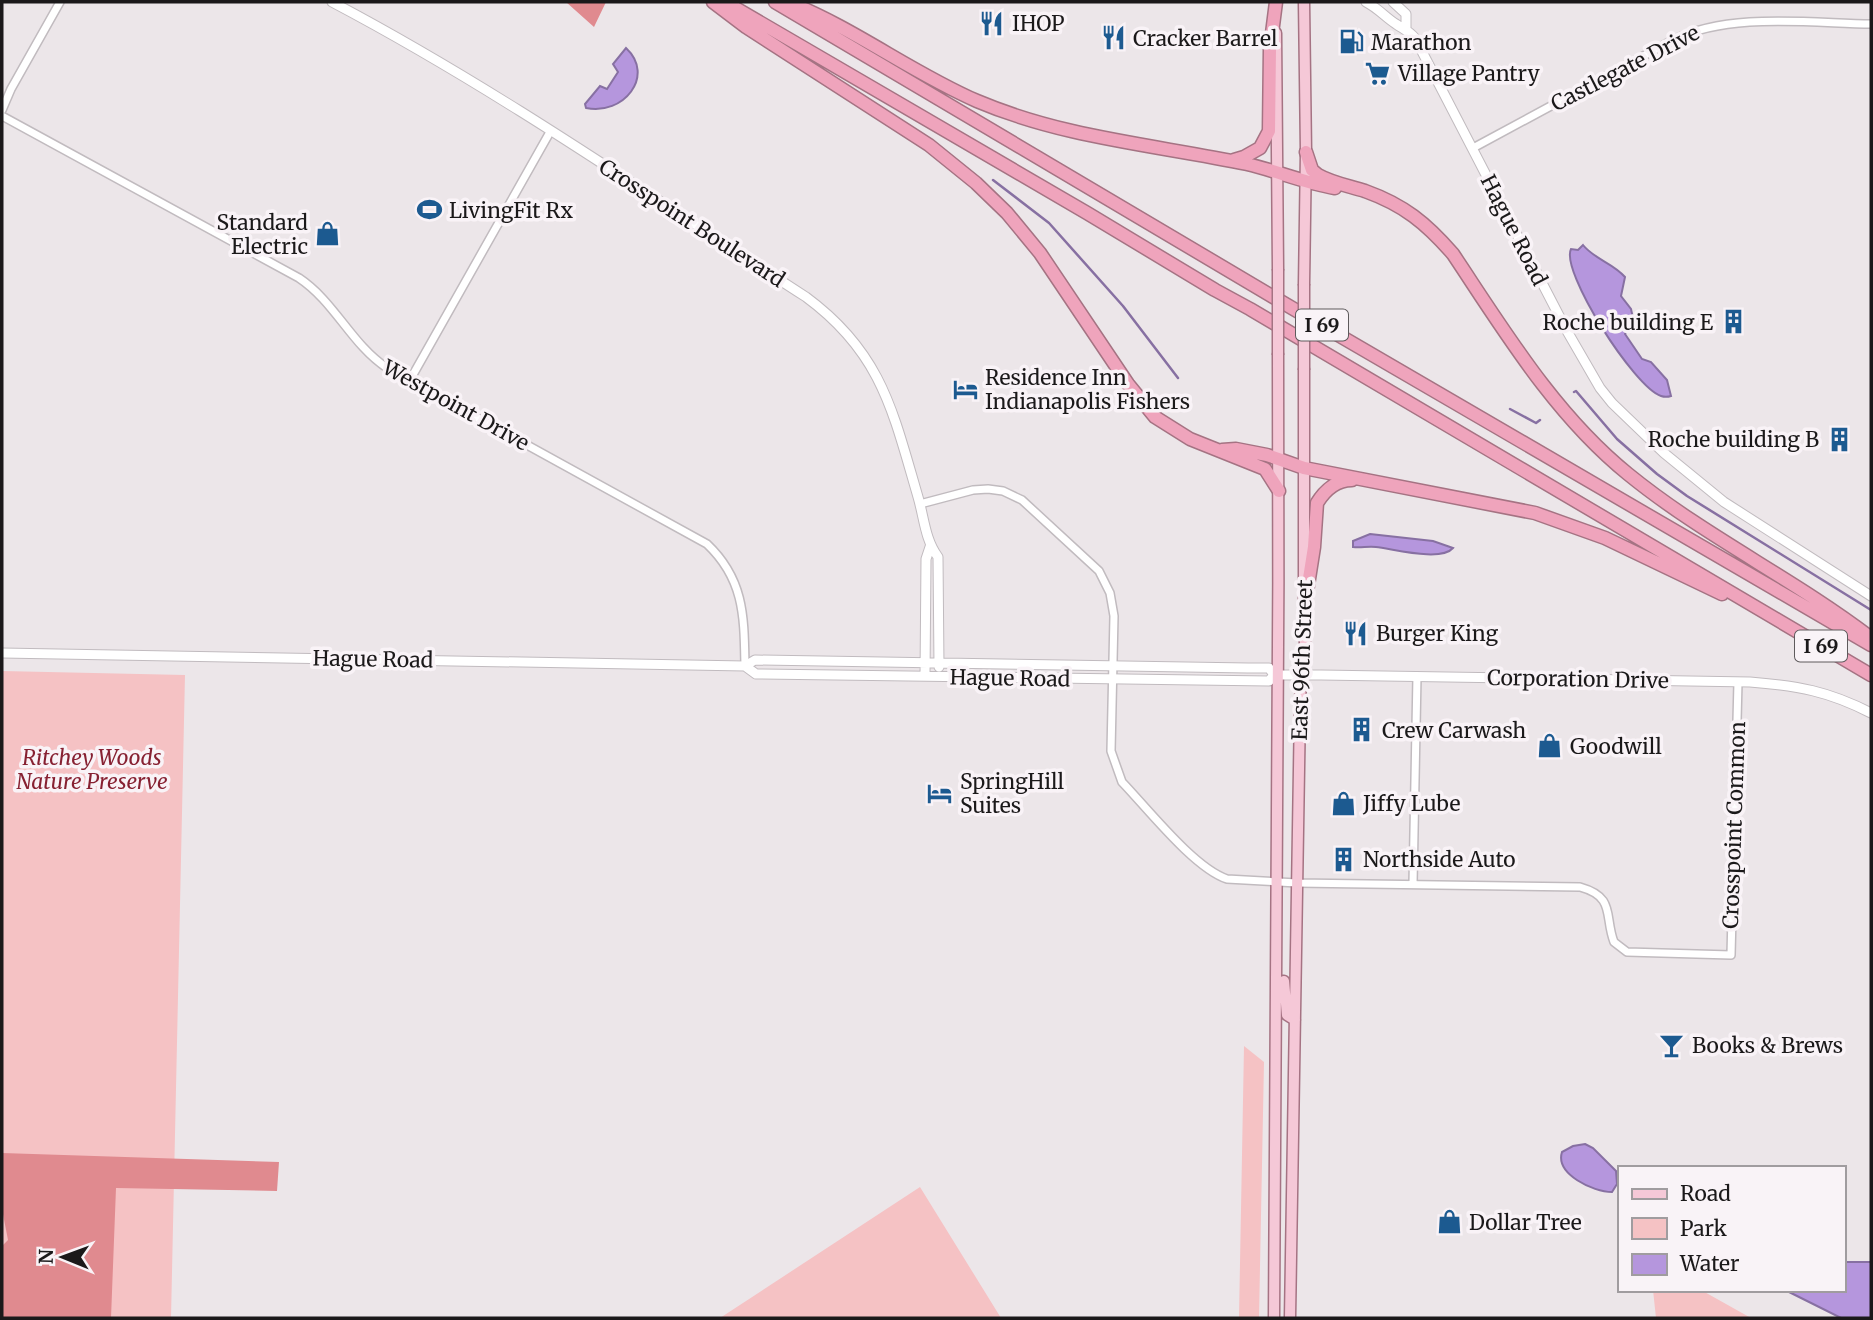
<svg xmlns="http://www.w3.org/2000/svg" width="1873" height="1320" font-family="Merriweather,serif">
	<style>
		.green { fill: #f5c2c4 }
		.forest { fill: #e08a8f }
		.water { fill: #b596dd; stroke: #8770a2; stroke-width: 2 }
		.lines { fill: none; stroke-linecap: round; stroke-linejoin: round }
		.stream { stroke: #8770a2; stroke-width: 2.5 }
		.minor-casing { stroke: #c1bbbf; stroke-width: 10 }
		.tertiary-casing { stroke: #c1bbbf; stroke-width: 11 }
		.primary-casing { stroke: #a57383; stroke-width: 13 }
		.motorway-casing { stroke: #a57383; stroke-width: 15 }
		.minor { stroke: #fff; stroke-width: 7 }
		.tertiary { stroke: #fff; stroke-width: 9 }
		.primary { stroke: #f5c8d7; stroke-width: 10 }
		.motorway { stroke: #efa4bc; stroke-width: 12 }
		.primary-bridge-casing { stroke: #a57383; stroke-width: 13; stroke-linecap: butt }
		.primary-bridge { stroke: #f5c8d7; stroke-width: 10 }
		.labels { text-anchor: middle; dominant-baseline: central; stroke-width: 7; stroke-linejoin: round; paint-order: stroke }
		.shield { fill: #f9f3f7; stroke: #5e5a5c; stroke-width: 2 }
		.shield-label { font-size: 19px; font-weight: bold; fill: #1b191a }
		.poi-label { font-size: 21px; fill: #1b191a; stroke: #f9f3f7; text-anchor: start }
		.street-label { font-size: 21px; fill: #1b191a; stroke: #f9f3f7 }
		.park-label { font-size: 21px; font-style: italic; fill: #872132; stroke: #f9f3f7 }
	</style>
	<rect width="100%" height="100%" fill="#ece6e9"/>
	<path class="green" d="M2,671L185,675L171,1318H2Z
		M1244,1046L1264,1062L1259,1318H1239Z
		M920,1187L1001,1318H720Z
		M1653,1290H1701L1751,1318H1656Z"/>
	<path class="forest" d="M566,2H606L594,27Z
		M2,1153L279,1162L277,1191L116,1188L111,1318H2V1246L8,1240L2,1209Z"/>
	<path class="water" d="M626,48C656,76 623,116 586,108L585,104L600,86L607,89L618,72L613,64Z
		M1583,245C1594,259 1613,263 1625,277L1621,296L1631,309L1633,318L1625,334L1642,359L1651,362L1667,380L1671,396C1668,397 1664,397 1661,396C1634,387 1560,271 1571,249L1578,250Z
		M1370,534L1433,541L1453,548C1441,562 1394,549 1376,547C1368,546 1361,548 1353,547V541Z
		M1585,1144L1593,1148L1616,1171L1617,1184L1612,1192C1593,1192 1555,1174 1562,1152L1573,1146Z
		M1843,1262H1871V1318H1841L1785,1290H1843Z"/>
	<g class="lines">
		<path class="stream" d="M993,180L1049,223L1123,306L1178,378
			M1574,392L1576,391L1617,439L1657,474L1687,496L1871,610
			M1510,409L1536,423L1540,420"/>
		<defs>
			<path id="minor" d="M2,110L11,89L60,2
				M2,116L299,278C335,302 351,344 387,368L707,544C745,580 744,618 745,666
				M1473,148L1673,40C1729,12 1809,23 1871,24
				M410,380L550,132
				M920,504L973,490L988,489L1003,491L1022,500L1099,571L1110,593L1114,616L1111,751L1122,782C1148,809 1194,868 1227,879L1297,883L1580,887C1616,897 1604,916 1614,942L1627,952L1731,955L1738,682
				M1413,884L1417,676"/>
			<path id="tertiary" d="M332,2C497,89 650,196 806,297C882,353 893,412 918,497C924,517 925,540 938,557L939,667
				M1366,2C1378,8 1385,17 1396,24C1403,29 1408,30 1415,38L1567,331L1600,388L1612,403L1664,453L1724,502L1871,596
				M1393,2L1406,14V28
				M2,653L745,666L755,660L1248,668H1269L1274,675
				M745,666L756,674L1269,681L1274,675H1321L1750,682C1799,686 1828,691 1871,713
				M925,676L926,559L930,547"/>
			<path id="primary" d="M1304,2L1306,152L1304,284
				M1276,33L1278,269
				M1304,370V581
				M1284,981L1287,1015L1295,1020
				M1274,1318C1278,997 1279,676 1278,355
				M1290,1318L1300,708L1301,675L1305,647L1304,597"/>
			<path id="motorway" d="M713,2L746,27L929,145L976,183L1007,213L1040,253L1128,384L1155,417L1190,439L1265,469L1279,491
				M725,2L1087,213L1215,290L1250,309L1871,675
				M775,2L1292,308L1871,645
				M788,2C854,28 912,73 977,101C1064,138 1156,145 1247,164C1277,171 1305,183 1335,188
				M1306,152L1312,170L1318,175C1332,183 1349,186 1365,191C1404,205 1426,223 1453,254C1505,332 1555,415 1628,474C1704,536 1794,579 1871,638
				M1234,160L1244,157L1260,148L1269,131L1270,49L1276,2
				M1222,450L1236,449L1267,455L1304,468L1535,513L1605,538L1722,594
				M1305,604L1314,547L1317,503C1325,490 1337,480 1352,480"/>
		</defs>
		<use href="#minor" class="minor-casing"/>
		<use href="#tertiary" class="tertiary-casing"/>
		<use href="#primary" class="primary-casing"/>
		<use href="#motorway" class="motorway-casing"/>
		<use href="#minor" class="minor"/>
		<use href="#tertiary" class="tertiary"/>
		<use href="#primary" class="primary"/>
		<use href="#motorway" class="motorway"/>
		<defs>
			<path id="primary-bridge" d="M1278,269V355
				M1304,284V370"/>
		</defs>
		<use href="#primary-bridge" class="primary-bridge-casing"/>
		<use href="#primary-bridge" class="primary-bridge"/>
	</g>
	<defs>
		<symbol id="restaurant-bare" viewBox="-9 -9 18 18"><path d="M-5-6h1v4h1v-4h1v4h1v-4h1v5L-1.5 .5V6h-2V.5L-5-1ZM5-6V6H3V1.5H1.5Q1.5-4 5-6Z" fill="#1c5a90" stroke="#f9f3f7" stroke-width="2.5" paint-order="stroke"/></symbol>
		<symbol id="fuel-bare" viewBox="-9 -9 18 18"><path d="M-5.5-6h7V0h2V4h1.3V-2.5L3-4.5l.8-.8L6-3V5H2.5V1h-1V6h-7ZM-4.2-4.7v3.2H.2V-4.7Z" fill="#1c5a90" stroke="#f9f3f7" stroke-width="2.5" paint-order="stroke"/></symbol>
		<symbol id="supermarket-bare" viewBox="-9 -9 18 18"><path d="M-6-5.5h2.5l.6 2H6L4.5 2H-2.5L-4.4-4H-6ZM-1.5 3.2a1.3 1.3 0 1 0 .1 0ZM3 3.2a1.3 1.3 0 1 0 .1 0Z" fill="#1c5a90" stroke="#f9f3f7" stroke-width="2.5" paint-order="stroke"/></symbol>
		<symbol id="stadium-bare" viewBox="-9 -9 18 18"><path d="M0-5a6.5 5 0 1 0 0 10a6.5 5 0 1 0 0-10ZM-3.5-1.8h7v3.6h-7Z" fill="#1c5a90" stroke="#f9f3f7" stroke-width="2.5" paint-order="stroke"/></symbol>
		<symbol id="shop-bare" viewBox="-9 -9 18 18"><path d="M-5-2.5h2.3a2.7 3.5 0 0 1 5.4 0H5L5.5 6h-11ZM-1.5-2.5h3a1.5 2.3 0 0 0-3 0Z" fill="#1c5a90" stroke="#f9f3f7" stroke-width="2.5" paint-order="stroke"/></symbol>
		<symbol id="building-bare" viewBox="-9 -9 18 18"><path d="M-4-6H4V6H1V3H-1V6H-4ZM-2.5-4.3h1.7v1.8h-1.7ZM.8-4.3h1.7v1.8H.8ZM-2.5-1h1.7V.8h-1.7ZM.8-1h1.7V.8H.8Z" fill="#1c5a90" stroke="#f9f3f7" stroke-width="2.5" paint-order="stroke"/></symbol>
		<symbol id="hotel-bare" viewBox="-9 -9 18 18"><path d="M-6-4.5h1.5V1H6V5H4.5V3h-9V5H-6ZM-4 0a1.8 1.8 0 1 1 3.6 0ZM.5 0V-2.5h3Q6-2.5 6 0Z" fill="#1c5a90" stroke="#f9f3f7" stroke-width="2.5" paint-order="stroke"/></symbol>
		<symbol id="bar-bare" viewBox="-9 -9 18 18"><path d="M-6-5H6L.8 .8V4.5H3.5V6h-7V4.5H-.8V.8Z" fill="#1c5a90" stroke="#f9f3f7" stroke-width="2.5" paint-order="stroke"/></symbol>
	</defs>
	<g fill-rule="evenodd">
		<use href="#restaurant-bare" x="974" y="6" width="35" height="35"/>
		<use href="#restaurant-bare" x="1096" y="20" width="35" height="35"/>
		<use href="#fuel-bare" x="1334" y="24" width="35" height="35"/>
		<use href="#supermarket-bare" x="1360" y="56" width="35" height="35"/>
		<use href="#stadium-bare" x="412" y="192" width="35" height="35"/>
		<use href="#shop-bare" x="310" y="216" width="35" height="35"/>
		<use href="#building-bare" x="1716" y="304" width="35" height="35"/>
		<use href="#hotel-bare" x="948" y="372" width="35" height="35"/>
		<use href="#building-bare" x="1822" y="422" width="35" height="35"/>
		<use href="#restaurant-bare" x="1338" y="616" width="35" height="35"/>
		<use href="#building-bare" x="1344" y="712" width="35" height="35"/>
		<use href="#shop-bare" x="1532" y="728" width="35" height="35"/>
		<use href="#hotel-bare" x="922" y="776" width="35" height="35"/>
		<use href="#shop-bare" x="1326" y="786" width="35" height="35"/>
		<use href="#building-bare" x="1326" y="842" width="35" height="35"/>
		<use href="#bar-bare" x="1654" y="1028" width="35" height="35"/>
		<use href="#shop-bare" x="1432" y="1204" width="35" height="35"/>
	</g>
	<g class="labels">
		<g class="shield">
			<rect x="1296" y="309.5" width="52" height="31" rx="5"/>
			<rect x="1795" y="630.5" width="52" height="31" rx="5"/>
		</g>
		<g class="shield-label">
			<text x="1322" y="325">I 69</text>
			<text x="1821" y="646">I 69</text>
		</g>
		<g class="poi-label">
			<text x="1012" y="23">IHOP</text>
			<text x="1133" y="38">Cracker Barrel</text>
			<text x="1371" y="42">Marathon</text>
			<text x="1398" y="73">Village Pantry</text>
			<text x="449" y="210">LivingFit Rx</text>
			<text x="308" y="222" text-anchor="end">Standard<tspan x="308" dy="24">Electric</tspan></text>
			<text x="1713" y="322" text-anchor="end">Roche building E</text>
			<text x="985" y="377">Residence Inn<tspan x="985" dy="24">Indianapolis Fishers</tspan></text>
			<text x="1819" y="439" text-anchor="end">Roche building B</text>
			<text x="1376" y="633">Burger King</text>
			<text x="1382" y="730">Crew Carwash</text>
			<text x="1570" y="746">Goodwill</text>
			<text x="960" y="781">SpringHill<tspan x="960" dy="24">Suites</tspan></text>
			<text x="1363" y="803">Jiffy Lube</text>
			<text x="1363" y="859">Northside Auto</text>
			<text x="1692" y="1045">Books &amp; Brews</text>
			<text x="1469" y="1222">Dollar Tree</text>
		</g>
		<g class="street-label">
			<text transform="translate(1625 68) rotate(-27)">Castlegate Drive</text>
			<text transform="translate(692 223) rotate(33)">Crosspoint Boulevard</text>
			<text transform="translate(1514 230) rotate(63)">Hague Road</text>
			<text transform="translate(456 405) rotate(29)">Westpoint Drive</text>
			<text transform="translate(373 659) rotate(1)">Hague Road</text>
			<text transform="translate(1302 660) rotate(-88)">East 96th Street</text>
			<text transform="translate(1010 678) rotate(1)">Hague Road</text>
			<text transform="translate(1578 679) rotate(1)">Corporation Drive</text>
			<text transform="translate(1734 825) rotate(-88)">Crosspoint Common</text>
		</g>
		<g class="park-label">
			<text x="92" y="757">Ritchey Woods<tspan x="92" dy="24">Nature Preserve</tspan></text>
		</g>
	</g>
	<rect width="1873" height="1320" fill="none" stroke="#1b191a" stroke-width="7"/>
	<rect x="1618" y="1166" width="228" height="126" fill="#f9f3f7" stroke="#a09c9f" stroke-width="2"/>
	<rect x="1632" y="1189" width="35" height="10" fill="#f5c8d7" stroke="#a09c9f" stroke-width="2"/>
	<text x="1680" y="1201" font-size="21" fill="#1b191a">Road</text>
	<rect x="1632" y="1218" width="35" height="21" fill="#f5c2c4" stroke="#a09c9f" stroke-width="2"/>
	<text x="1680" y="1236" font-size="21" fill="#1b191a">Park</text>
	<rect x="1632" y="1254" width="35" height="21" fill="#b596dd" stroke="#a09c9f" stroke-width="2"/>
	<text x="1680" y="1271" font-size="21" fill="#1b191a">Water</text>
	<g transform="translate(63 1257) rotate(271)" stroke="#f9f3f7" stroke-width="5" paint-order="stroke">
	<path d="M0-5L12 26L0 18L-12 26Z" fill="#1b191a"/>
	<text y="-10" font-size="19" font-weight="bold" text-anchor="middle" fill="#1b191a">N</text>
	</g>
</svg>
